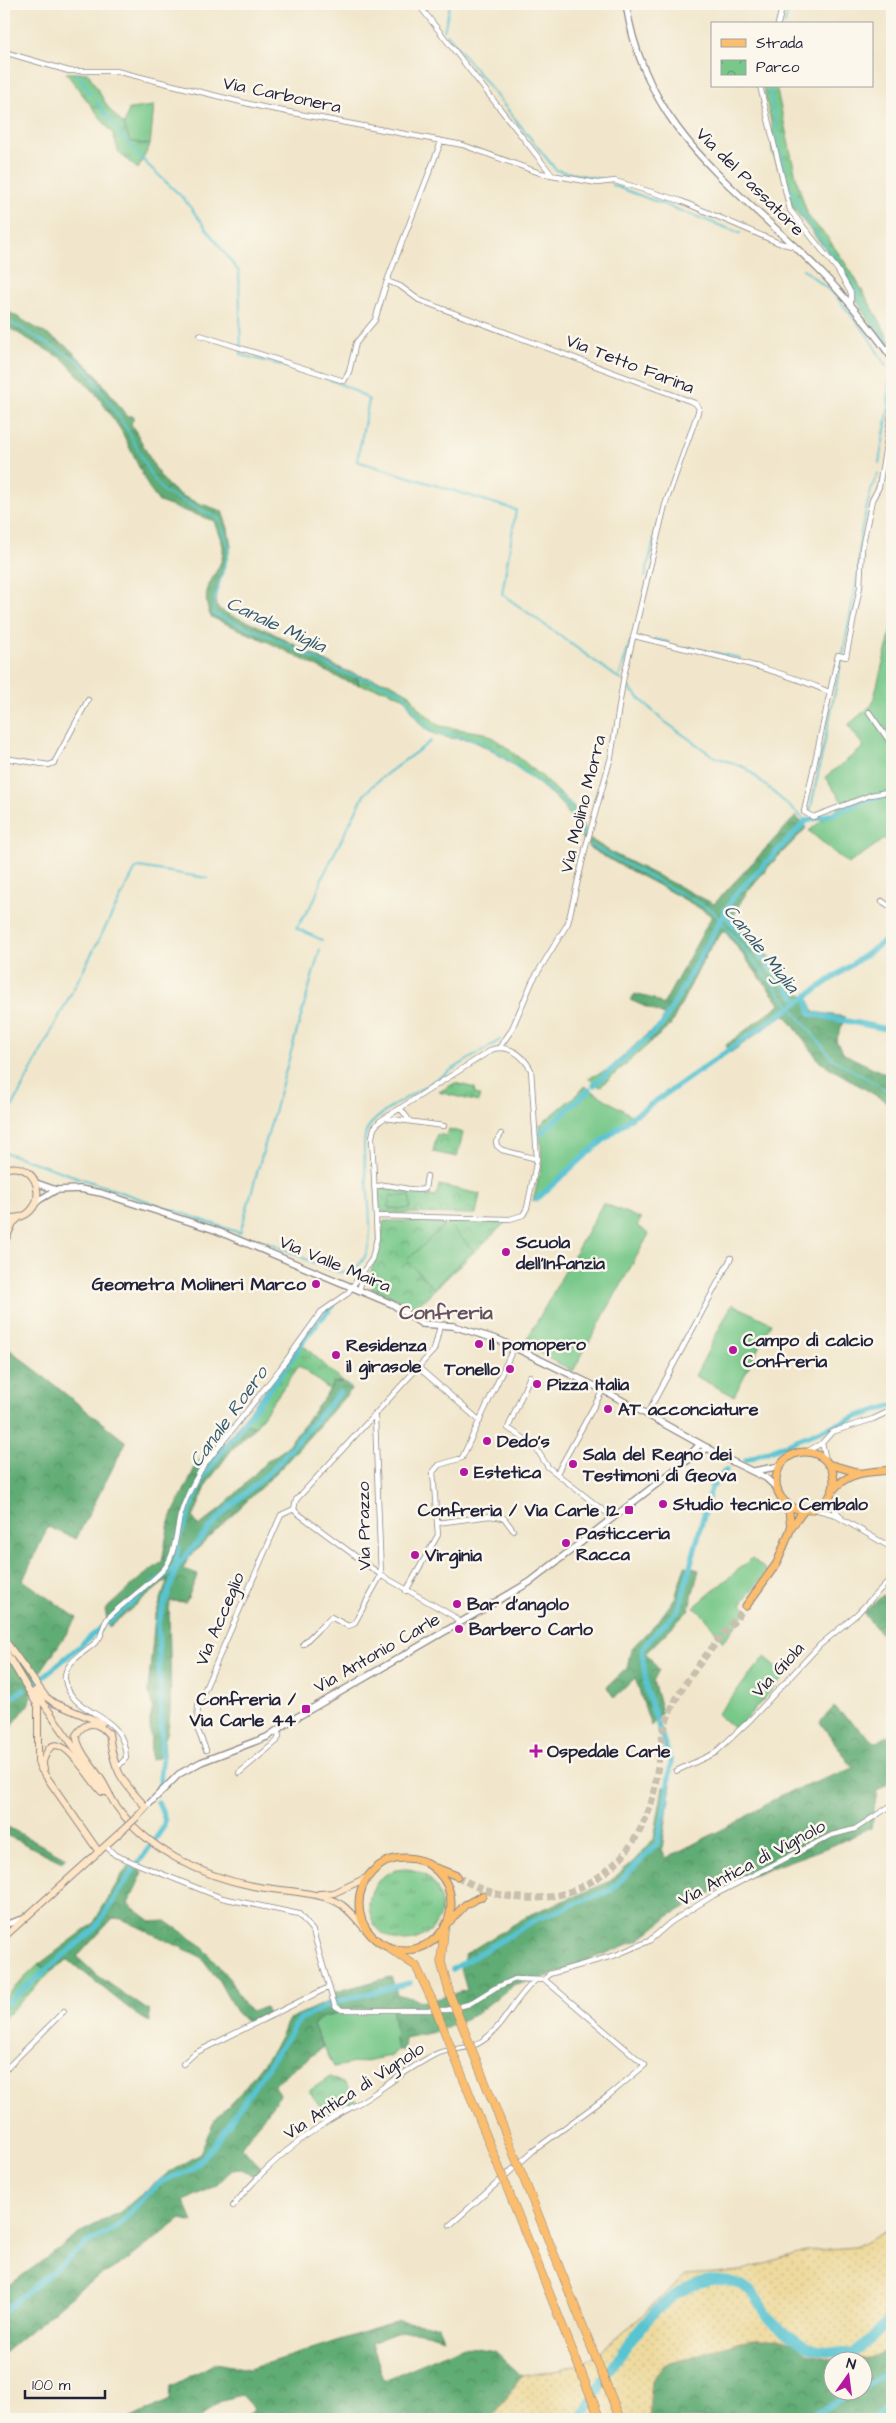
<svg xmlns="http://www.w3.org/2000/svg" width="896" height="2423" font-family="'Architects Daughter',sans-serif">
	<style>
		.grass { fill: url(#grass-tufts); stroke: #4c7562 }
		.forest { fill: url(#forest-crowns); stroke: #426758 }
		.sand { fill: url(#sand-dots); stroke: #887e6c }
		.park { fill: url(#park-crowns); stroke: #4c7562 }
		.garden { fill: #77c889; stroke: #4c7562 }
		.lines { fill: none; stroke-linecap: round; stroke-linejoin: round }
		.stream { stroke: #58c3d1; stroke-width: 2 }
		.canal { stroke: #58c3d1; stroke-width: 5.5 }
		.river { stroke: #58c3d1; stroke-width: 10 }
		.primary-tunnel { stroke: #c8bfae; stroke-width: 7; stroke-dasharray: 7 3.5; stroke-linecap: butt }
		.minor-casing { stroke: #8a8483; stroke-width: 6 }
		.tertiary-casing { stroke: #8a8483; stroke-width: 8 }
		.secondary-casing { stroke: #8a8483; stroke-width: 8 }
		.primary-casing { stroke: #8a8483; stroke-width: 9 }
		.trunk-casing { stroke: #8a8483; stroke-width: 9 }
		.minor { stroke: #fff; stroke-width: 4.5 }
		.tertiary { stroke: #fff; stroke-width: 5.5 }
		.secondary { stroke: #fde5c5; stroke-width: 6 }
		.primary { stroke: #fbbd6e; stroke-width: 7 }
		.trunk { stroke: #fbbd6e; stroke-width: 8 }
		.secondary-bridge-casing { stroke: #8a8483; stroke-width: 8; stroke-linecap: butt }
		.trunk-bridge-casing { stroke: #8a8483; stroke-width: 9; stroke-linecap: butt }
		.secondary-bridge { stroke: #fde5c5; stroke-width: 6 }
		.trunk-bridge { stroke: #fbbd6e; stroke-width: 8 }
		.poi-dot { fill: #b5179e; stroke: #fbf7ec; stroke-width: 2 }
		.labels { text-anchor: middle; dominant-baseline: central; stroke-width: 5; stroke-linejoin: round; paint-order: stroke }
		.street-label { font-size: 18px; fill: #22223b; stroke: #fbf7ec }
		.poi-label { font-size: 18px; font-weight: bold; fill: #22223b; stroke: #fbf7ec; text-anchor: start }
		.water-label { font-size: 19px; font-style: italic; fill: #355a70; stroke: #fbf7ec }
		.quarter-label { font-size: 20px; font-weight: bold; fill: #64535e; stroke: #fbf7ec }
	</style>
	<defs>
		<pattern id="grass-tufts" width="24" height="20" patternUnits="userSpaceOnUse" patternTransform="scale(1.25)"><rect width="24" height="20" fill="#77c889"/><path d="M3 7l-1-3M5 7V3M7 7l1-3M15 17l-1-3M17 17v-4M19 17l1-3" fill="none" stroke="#61a271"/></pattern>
		<pattern id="forest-crowns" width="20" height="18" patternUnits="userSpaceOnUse" patternTransform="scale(1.25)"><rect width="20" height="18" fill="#61ac75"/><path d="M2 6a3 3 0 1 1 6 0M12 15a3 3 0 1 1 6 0" fill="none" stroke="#508c61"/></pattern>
		<pattern id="sand-dots" width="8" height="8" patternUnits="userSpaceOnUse" patternTransform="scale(1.25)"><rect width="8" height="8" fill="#eeda9e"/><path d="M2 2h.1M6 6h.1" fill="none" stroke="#ccbb89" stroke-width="1.8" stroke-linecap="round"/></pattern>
		<pattern id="park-crowns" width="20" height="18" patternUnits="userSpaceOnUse" patternTransform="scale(1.25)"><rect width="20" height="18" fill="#77c889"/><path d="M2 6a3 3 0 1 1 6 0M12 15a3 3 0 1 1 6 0" fill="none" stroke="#61a271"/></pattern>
	</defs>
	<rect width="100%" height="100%" fill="#fbf7ec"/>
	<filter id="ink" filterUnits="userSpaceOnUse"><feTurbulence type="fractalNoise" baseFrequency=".02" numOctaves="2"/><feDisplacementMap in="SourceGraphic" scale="10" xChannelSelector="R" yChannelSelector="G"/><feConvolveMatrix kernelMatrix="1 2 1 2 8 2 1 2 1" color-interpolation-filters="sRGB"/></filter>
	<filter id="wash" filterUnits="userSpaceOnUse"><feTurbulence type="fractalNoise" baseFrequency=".0096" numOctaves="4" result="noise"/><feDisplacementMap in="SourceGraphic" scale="20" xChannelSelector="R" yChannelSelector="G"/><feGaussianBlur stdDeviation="1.12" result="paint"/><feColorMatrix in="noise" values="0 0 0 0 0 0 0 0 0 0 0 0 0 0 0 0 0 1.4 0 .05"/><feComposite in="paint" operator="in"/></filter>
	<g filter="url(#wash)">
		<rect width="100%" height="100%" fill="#f1e6cb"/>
		<path class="grass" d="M66,73H88L109,109L124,125L130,141L150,145L138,169L119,153L113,134Z
			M763,86H776L797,181L808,216L828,238L852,273L880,321L892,347V353L868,320L837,264L791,205L782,171L772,152V126Z
			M357,675L390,683L410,694L418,708L440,726L485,733L501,743L544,778L577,810L586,836L584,842C576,830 572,817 563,806C548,788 495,750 473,741C466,738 457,739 450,738C420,733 419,722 405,698L386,690L359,685Z
			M646,1035L651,1042L600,1087L588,1078L608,1070Z
			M301,1343L343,1382L333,1383L330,1390L299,1366L255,1427L241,1422Z
			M369 1905a36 36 0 1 1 72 0a36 36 0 1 1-72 0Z
			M38,1965L52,1971L4,2018V1998Z
			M330,2077L345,2084L357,2101L328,2117L309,2091Z"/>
		<path class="forest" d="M4,309L65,345L95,373L127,416H134L131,424C145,444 154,474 172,489C185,500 206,505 222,511L228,528L231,547L216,590V606C226,616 241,618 254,624C289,640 321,662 357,675L359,685L341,679L270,643L211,617C195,583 225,574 223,547C222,539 216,529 214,521L159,502L150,490L121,430L96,394L64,360L4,325Z
			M796,816L806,828C786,850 743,888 734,916L800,993L808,998L814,1012L845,1017L836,1041L844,1054L892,1077V1105L820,1062L785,1014L730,1053L726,1045L780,1004L724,930L708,951L670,1026L651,1042L646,1035L661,1024L664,1015L630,1000L635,994L654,999L663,1005L712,916C672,890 629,872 588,847L590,839L616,855L714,904Z
			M4,1345L126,1442L76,1539L48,1527L23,1580L77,1618L39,1674L28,1705L4,1736Z
			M343,1382L352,1389L280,1469L188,1558L183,1569L198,1574L186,1602L170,1601C167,1627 176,1727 164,1740L165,1756L151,1760L150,1720L153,1707L148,1691L155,1617L168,1579L109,1627L105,1610L139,1579L162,1562L169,1522L190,1478L197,1463L219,1443L222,1447L241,1422L255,1427L230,1452L208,1482L193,1518L199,1526L223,1507L266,1462L285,1449L327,1394L333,1383Z
			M685,1566L699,1570L688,1611L646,1653L659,1670L653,1681L662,1712L651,1726L635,1678L614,1698L607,1687L627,1668L631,1649L659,1620L675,1598Z
			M883,1595L892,1604V1646L863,1613Z
			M834,1707L876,1743L892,1733V1781L877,1791L871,1828L831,1846L727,1884L669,1916L639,1940L536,1981L515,1984L474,2015L435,2032L405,2038L404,2050H398L393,2036L313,2025L323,2047L274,2084L280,2095L241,2147L262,2168L253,2176L242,2169L231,2170L217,2185L184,2201L193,2222L181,2219L129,2259L82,2287L4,2353V2289L83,2231L120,2212L168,2173L199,2155L216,2117L235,2100L273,2050L289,2019L334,1999L335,1992L391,1977L397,1994L426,2002L467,1990L461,1969L465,1954L531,1914L609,1882L634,1861L654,1839L663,1787L671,1784L662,1849L666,1858L737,1822L782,1795L853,1768L820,1722Z
			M4,1825L66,1858L62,1862L4,1834Z
			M130,1866L143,1872L128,1904L152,1922L166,1921L201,1945L231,1981L243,2004L252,2012L265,2007L270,2018L246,2022L236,2012L219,1981L201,1957L122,1919L113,1918L77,1957L97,1975L149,2011L150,2022L141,2018L72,1963L67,1961L52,1971L38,1965L93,1924L123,1873Z
			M399,2321L438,2326L443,2338C410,2327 402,2329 372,2343L384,2380L464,2346L495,2351L522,2376L495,2414L483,2419H244L254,2408L242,2395L222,2400L199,2419H129L170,2400L171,2386L216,2363L249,2369Z
			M751,2339H779L796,2344L808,2353L835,2360H834V2390H864V2360H856L892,2349V2419H648L652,2380L664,2365Z"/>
		<path class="sand" d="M892,2227V2349L868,2358L835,2360L807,2353L796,2344L779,2339H751L664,2365L652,2380L648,2419H483L495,2414L522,2376L561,2370L585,2362L624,2332L686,2275L740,2271L804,2251L855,2247Z"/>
		<path class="park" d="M455,1083L475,1088L474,1093L480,1096L478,1102L439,1092Z
			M449,1129L463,1133L457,1157L433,1152L437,1134L447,1136Z
			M439,1185L480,1194L476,1214L384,1213L378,1206L377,1189L383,1186L436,1197Z
			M384,1221L506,1222L416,1307L372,1289L371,1271L378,1247L379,1224Z"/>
		<path class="garden" d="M154,106L150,145L130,141L124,125L129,109Z
			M892,628V834L848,864L809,831L843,803L825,777L864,747L848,725L872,705Z
			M584,1086L631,1115L533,1201L542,1163L540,1125L582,1090Z
			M389,1196H410V1209L389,1208Z
			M603,1203L641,1219L637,1226L649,1234L573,1371L524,1345Z
			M447,1223L473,1250L434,1288L407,1260Z
			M732,1304L771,1323L734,1396L695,1376Z
			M752,1558L767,1571L741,1604L748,1610L723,1642L705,1617L694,1607Z
			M765,1657L786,1674L736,1730L717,1714Z
			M360,2007L392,2008L396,2034L393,2037L398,2050L390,2056L334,2067L313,2025L323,2017Z"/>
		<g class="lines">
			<path class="stream" d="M785,24L789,4
				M444,31L450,4
				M447,34L556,170L604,180
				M4,48L21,55
				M30,57L37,59
				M45,61L71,68
				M78,74L91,95
				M769,86L786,178L804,218L838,261L892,350
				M96,101L122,136L148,165L184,199L239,272L241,355C281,366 336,375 369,400L357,461L516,510L502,594L621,680
				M612,185L740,233
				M803,269L834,294L866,333L886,366
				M4,319L77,360L89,372L128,431L152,477L164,492L218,518L230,549L215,597L214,614L274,638L341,672L391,687L403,693L419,717L432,731
				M888,403L889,382
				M879,463L892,390
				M645,577L659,520
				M654,639L668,642
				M688,647L740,658
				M843,654L858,573L860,536L871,490L878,474
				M619,678L630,642
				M627,686L661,719L713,756L746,768L806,821
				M436,732L482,741L564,801L577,816L585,838
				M810,812L842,658
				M590,845L712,910L833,1059L892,1093
				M322,940L296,928L314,901L322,878L363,797C371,782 415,754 431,741
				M4,1123L135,870L139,867L207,878
				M4,1152L240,1233L320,949
				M251,1238C260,1241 269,1242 277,1246C291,1251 331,1274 344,1272C394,1265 355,1163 366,1132C370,1121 384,1113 393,1106L500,1040"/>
			<path class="canal" d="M867,800L892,794
				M843,810L862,802
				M725,910L726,916L795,997
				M806,997L811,1014L892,1030
				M793,1006L892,936
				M594,1085L662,1025L734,896L806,821L839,812
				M637,1114L788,1009
				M540,1134L589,1090
				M537,1199L584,1156L633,1116
				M321,1319L333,1306
				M300,1345L317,1323
				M746,1460L856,1417L892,1406
				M108,1622L176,1566L178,1540L204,1475L280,1375L298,1349
				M56,1666L101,1628
				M38,1681L53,1669
				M4,1701L24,1690
				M162,1756L158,1622L178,1565L223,1513L273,1469L340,1392
				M159,1790L162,1761
				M139,1862L163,1828L165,1820L158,1802
				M453,1969L539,1918L611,1890L657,1844L664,1814L671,1763L647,1692L642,1650C652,1634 667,1623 679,1609L711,1488L726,1470
				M4,2005L94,1930L134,1869
				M4,2311L87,2243L118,2226L144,2197L162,2181L191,2170L213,2147L300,2019L335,2002L410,1983
				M864,2387L892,2369
				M804,2419L858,2390
				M871,2419L892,2403"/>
			<path class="river" d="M581,2419C608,2371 678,2243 749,2290C758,2296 762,2308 768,2317C775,2327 804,2346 815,2349C828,2352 841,2352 853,2354L886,2324L892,2309"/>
		</g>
	</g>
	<g filter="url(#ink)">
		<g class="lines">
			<path class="primary-tunnel" d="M457,1876C530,1923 619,1893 649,1810C660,1779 656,1745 669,1714C686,1674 720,1640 746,1606"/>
			<defs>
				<path id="minor" d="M418,4L552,175
					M778,24L783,4
					M4,52L69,71H116L262,107L463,145L540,173L597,183L615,181L681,201L779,243L792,246
					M760,86L790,210L837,269L851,293V304
					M200,335L344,381L349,372L356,343L375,320L387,281L441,142
					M892,408L879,487L872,500L862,548L860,587L846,657L838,655L804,812L813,817L871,795L892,791
					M635,636C701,654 767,664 829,692
					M869,712L892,745
					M4,758L49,765L54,763L88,700
					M882,901L892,908
					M400,1108L410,1121
					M385,1118L444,1126
					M501,1134L496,1142L497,1146L502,1150L537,1159
					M374,1187C391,1181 407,1193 425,1189L427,1176
					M376,1216L510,1219L523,1215L527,1208L537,1159L531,1070C524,1057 514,1048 499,1048
					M359,1290L364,1274
					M440,1326L434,1350L296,1500L294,1509L296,1512L381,1575L453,1616L459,1622
					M419,1368L480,1421
					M530,1376L508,1428L534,1445L548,1467L613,1518
					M647,1414L731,1258
					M822,1443L826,1460
					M806,1452L822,1443L832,1432L873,1419L892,1410
					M557,1473L603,1390
					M829,1498L832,1506L841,1517
					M814,1509L833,1514L892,1548
					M437,1523L490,1516L504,1518L513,1530
					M406,1591L438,1535L433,1472L439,1465L462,1458L514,1347
					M303,1644L331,1617L348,1626L354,1624L381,1575L375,1417
					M206,1750L197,1728L198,1705L281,1515L294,1509
					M117,1768L126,1758C125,1709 71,1719 65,1679C63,1662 88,1651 98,1640C104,1633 102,1623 109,1617C126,1600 147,1587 163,1570C175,1557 176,1533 180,1516C185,1499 193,1483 202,1468L280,1369L321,1312L347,1294L372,1259L377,1238L372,1137L374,1128L380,1121L493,1049L499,1048L511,1031L533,980L568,923L586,846L611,757L624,675L665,505L698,412L699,408L695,403L419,300L400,286L387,281
					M676,1771L715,1753L751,1719L820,1645L857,1614L892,1577
					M239,1773L277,1741L279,1736L277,1730
					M106,1846L115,1855L222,1898L299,1914L313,1931L332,1997L335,2006L342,2010H447L469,2004L495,1988L515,1979L545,1980
					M545,1980L549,1974L616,1955L649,1941L671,1922L714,1895L832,1835L855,1829L892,1805
					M183,2064L195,2053L329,1987
					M4,2071L64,2011
					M233,2206C259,2173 290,2145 326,2122C340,2113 355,2106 369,2097C391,2082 412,2066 436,2054C449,2048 464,2050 477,2044C503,2031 513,1998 536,1980
					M450,2225L533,2151L608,2096L645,2065L545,1980"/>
				<path id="tertiary" d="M626,4C646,132 732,183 817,268C845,296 869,326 892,358
					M36,1183L56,1190L80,1189L101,1193L215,1230L392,1304L422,1324L453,1326L499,1340L603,1390L731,1461L766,1478L778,1489
					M35,1204L39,1200L56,1190
					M688,1457L700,1444
					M754,1471L781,1466
					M146,1807L179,1774L201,1762L267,1737L292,1720L530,1582L685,1462L708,1448
					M4,1925L23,1919"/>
				<path id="secondary" d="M4,1169C46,1157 51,1226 4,1217
					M4,1243L13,1223L20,1217
					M4,1639L45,1696L54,1703L102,1723
					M4,1649L38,1706V1762L41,1769L99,1852
					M35,1691L105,1792
					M109,1733C113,1769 121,1781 146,1807L138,1816
					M109,1735C98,1721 86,1720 76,1735C79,1754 95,1768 104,1784C108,1791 111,1798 115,1804C146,1849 201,1876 253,1886C278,1891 321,1891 342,1905C351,1912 358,1921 366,1930
					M44,1769C42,1763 43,1760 46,1754C59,1723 92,1784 102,1792
					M319,1894L334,1893L366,1878
					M4,1937L125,1828"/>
				<path id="primary" d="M776 1481a29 29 0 1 1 58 0a29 29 0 1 1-58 0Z
					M828,1464L860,1473
					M834,1489C848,1471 871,1472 892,1470
					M788,1504L791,1528
					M746,1606L777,1563L791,1528L804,1510
					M359 1904a46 46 0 1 1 92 0a46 46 0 1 1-92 0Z
					M436,1868L457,1876
					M450,1921L465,1905L482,1896"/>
				<path id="trunk" d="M444,1930L441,1962L450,1995
					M390,1949L416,1966L431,1998
					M599,2366L620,2419
					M581,2372L600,2419"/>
			</defs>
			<use href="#minor" class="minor-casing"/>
			<use href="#tertiary" class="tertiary-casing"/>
			<use href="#secondary" class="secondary-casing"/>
			<use href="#primary" class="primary-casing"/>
			<use href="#trunk" class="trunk-casing"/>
			<use href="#minor" class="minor"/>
			<use href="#tertiary" class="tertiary"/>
			<use href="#secondary" class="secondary"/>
			<use href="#primary" class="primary"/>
			<use href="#trunk" class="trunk"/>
			<defs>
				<path id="secondary-bridge" d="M125,1828L138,1816"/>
				<path id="trunk-bridge" d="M450,1995L599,2366
					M431,1998L581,2372"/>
			</defs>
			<use href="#secondary-bridge" class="secondary-bridge-casing"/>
			<use href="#trunk-bridge" class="trunk-bridge-casing"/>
			<use href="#secondary-bridge" class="secondary-bridge"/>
			<use href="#trunk-bridge" class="trunk-bridge"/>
		</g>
	</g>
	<g class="poi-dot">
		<circle cx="506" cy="1252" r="5"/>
		<circle cx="316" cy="1284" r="5"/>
		<circle cx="479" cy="1344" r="5"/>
		<circle cx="733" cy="1350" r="5"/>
		<circle cx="336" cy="1355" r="5"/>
		<circle cx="510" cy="1369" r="5"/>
		<circle cx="537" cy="1384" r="5"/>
		<circle cx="608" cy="1409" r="5"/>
		<circle cx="487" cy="1441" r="5"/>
		<circle cx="573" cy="1464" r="5"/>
		<circle cx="464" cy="1472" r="5"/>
		<circle cx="663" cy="1504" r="5"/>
		<rect x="624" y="1505" width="10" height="10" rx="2.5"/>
		<circle cx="566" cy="1543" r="5"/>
		<circle cx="415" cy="1555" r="5"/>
		<circle cx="457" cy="1604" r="5"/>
		<circle cx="459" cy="1629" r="5"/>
		<rect x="301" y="1704" width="10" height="10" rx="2.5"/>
		<path d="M533.5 1743.5h5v5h5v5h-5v5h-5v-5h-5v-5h5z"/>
	</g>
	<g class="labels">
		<g class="street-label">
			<text transform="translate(282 95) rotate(12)">Via Carbonera</text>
			<text transform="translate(750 182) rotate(45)">Via del Passatore</text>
			<text transform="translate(630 364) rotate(21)">Via Tetto Farina</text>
			<text transform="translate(583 804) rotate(-76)">Via Molino Morra</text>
			<text transform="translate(335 1264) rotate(23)">Via Valle Maira</text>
			<text transform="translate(364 1526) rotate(-91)">Via Prazzo</text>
			<text transform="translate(220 1619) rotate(-67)">Via Acceglio</text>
			<text transform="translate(377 1653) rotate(-30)">Via Antonio Carle</text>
			<text transform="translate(778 1670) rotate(-47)">Via Giola</text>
			<text transform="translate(752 1863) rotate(-28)">Via Antica di Vignolo</text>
			<text transform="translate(354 2091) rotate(-33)">Via Antica di Vignolo</text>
		</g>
		<g class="poi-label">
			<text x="516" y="1242">Scuola<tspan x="516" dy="21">dell'Infanzia</tspan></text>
			<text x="306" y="1284" text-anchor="end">Geometra Molineri Marco</text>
			<text x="743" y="1340">Campo di calcio<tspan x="743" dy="21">Confreria</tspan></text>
			<text x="489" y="1344">Il pomopero</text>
			<text x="346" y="1345">Residenza<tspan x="346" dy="21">il girasole</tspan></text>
			<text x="500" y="1369" text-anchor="end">Tonello</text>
			<text x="547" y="1384">Pizza Italia</text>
			<text x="618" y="1409">AT acconciature</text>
			<text x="497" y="1441">Dedo's</text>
			<text x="583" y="1454">Sala del Regno dei<tspan x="583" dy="21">Testimoni di Geova</tspan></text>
			<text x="474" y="1472">Estetica</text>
			<text x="673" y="1504">Studio tecnico Cembalo</text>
			<text x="619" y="1510" text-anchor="end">Confreria / Via Carle 12</text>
			<text x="576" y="1533">Pasticceria<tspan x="576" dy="21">Racca</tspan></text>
			<text x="425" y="1555">Virginia</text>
			<text x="467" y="1604">Bar d'angolo</text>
			<text x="469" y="1629">Barbero Carlo</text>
			<text x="296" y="1699" text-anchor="end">Confreria /<tspan x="296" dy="21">Via Carle 44</tspan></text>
			<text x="547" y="1751">Ospedale Carle</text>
		</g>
		<g class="water-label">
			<text transform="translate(276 625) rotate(25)">Canale Miglia</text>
			<text transform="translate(761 949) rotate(51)">Canale Miglia</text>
			<text transform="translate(229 1417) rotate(-54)">Canale Roero</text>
		</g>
		<g class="quarter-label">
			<text x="446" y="1313">Confreria</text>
		</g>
	</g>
	<rect width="896" height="2423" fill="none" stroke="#fbf7ec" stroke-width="20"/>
	<rect x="711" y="22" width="162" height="65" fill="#fbf7ec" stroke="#a4a2a5"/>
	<rect x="721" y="39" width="25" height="8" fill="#fbbd6e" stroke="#a4a2a5"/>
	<text x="756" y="48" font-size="15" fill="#22223b">Strada</text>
	<rect x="721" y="60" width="25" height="15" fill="url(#park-crowns)" stroke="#a4a2a5"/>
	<text x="756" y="72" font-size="15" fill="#22223b">Parco</text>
	<g transform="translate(848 2376) rotate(14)"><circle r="24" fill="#fbf7ec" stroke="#a4a2a5"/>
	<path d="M0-4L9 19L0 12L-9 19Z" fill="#b5179e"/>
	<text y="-8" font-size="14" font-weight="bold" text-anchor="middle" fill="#22223b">N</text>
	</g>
	<path d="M25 2390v8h80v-8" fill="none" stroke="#22223b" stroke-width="2.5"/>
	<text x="32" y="2390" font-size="15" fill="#22223b" stroke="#fbf7ec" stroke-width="4" paint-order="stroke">100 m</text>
</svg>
